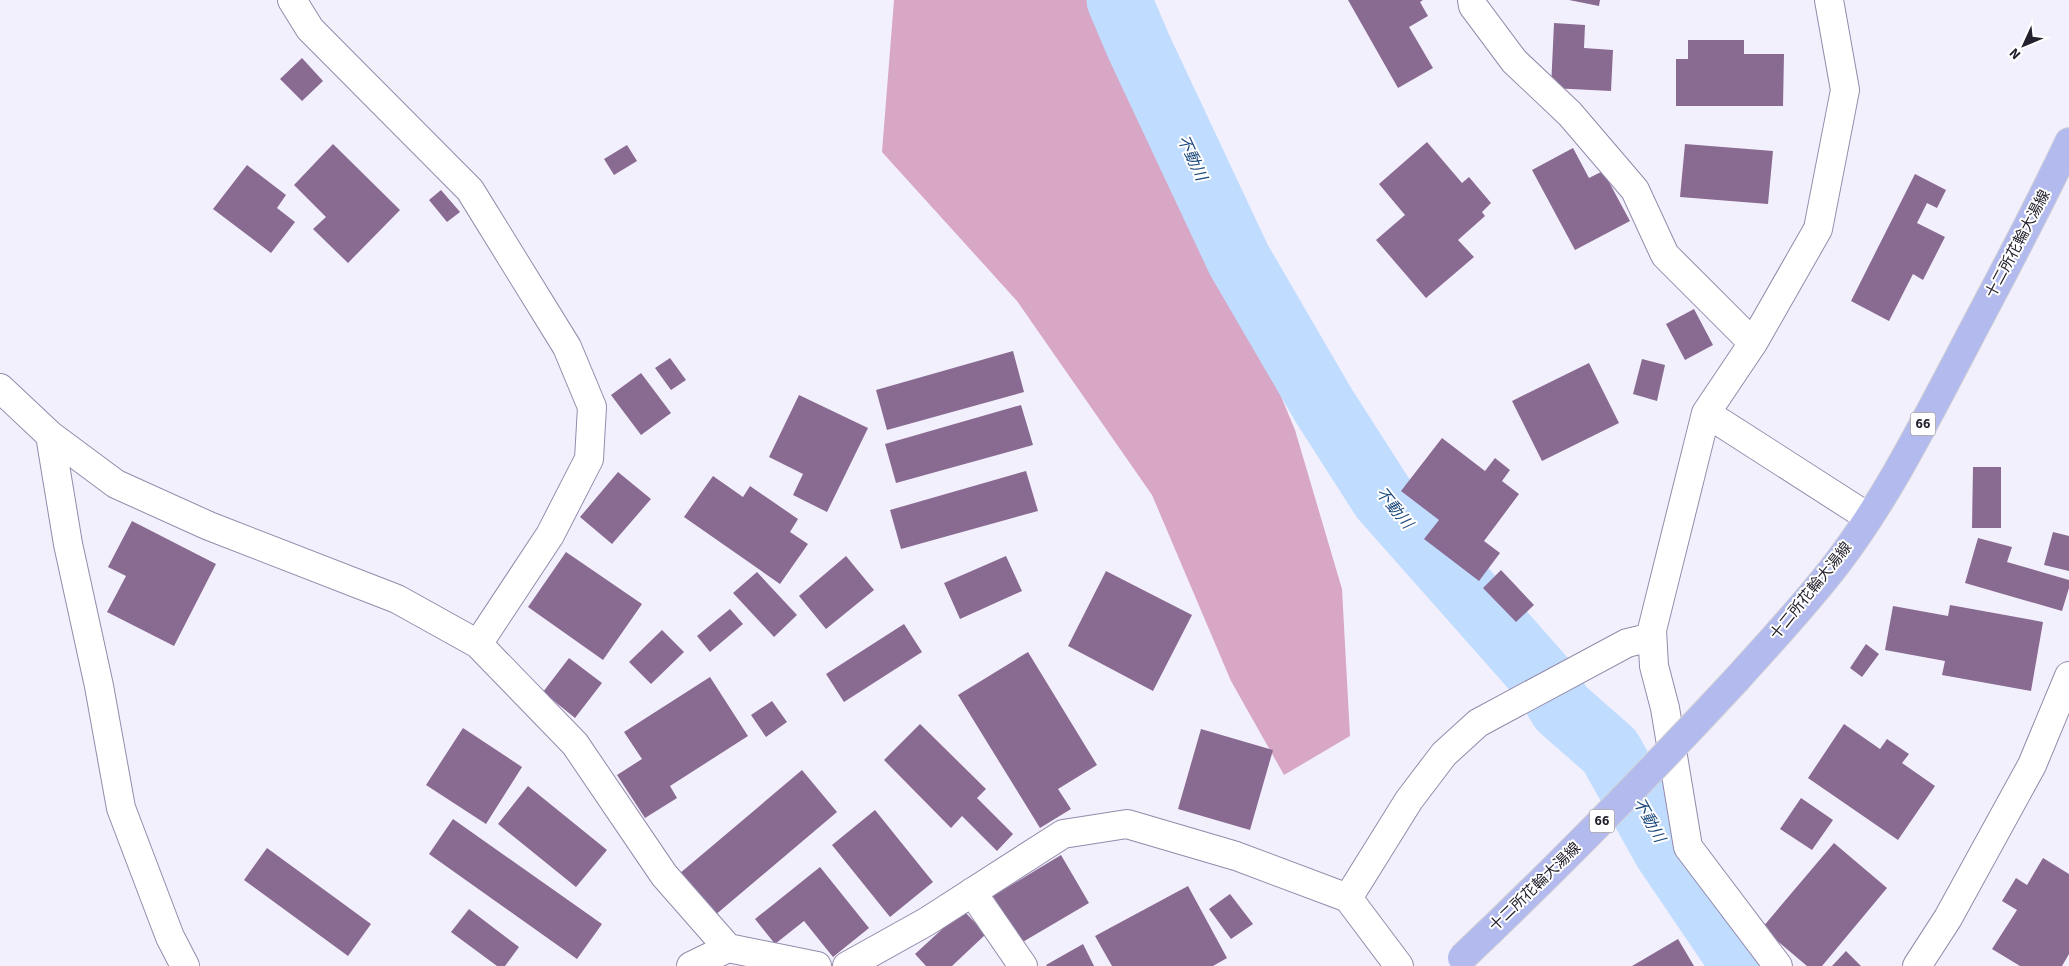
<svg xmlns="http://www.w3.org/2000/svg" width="2069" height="966" font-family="'Source Sans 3','Noto Sans JP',sans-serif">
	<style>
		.forest { fill: #d8a7c5 }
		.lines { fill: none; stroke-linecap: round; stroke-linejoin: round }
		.river { stroke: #c0dcfe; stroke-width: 65 }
		.building { fill: #896a91 }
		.minor-casing { stroke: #948aab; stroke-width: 30 }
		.major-casing { stroke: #d3d2d5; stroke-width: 30 }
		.minor { stroke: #fff; stroke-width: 28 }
		.major { stroke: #b2baee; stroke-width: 28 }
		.major-bridge-casing { stroke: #d3d2d5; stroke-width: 30; stroke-linecap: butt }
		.major-bridge { stroke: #b2baee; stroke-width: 28 }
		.labels { text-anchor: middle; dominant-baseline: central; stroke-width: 4; stroke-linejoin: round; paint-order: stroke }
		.shield { fill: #fff; stroke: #66636c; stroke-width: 1 }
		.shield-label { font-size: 14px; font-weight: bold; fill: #24202d }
		.street-label { font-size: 15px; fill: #24202d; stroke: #fff }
		.water-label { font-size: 16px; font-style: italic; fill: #1d4a7e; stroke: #fff }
	</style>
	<rect width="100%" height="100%" fill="#f3f0fe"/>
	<path class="forest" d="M894,0H1106L1216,240L1295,430L1342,589L1350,736L1284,775L1231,681L1152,495L1017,301L882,152Z"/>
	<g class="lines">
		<path class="river" d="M1119,0L1139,47L1239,260L1324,406L1383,498L1545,681L1561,708L1610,751L1666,851L1744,966"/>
	</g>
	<path class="building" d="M1348,0H1423L1420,2L1428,16L1409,27L1433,68L1398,88Z
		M1569,0H1600L1599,6Z
		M1554,23L1585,25L1584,48L1613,50L1611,91L1551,88Z
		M1688,40H1744V54H1784L1783,106H1676V59H1688Z
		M302,58L323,81L302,101L280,79Z
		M1427,142L1462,183L1469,177L1491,203L1482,212L1485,216L1458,240L1474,257L1426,298L1376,240L1405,215L1379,184Z
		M333,144L400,210L348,263L313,229L326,217L294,185Z
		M1685,144L1773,151L1768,204L1680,197Z
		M627,145L637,161L614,175L604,159Z
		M1573,148L1589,178L1603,171L1630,221L1575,250L1532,170Z
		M247,165L286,195L277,208L295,222L271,253L213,209Z
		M1915,174L1946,190L1937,208L1927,203L1917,223L1945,237L1923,280L1913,274L1889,321L1851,301Z
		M441,190L460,212L447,222L429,200Z
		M1694,309L1713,345L1685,360L1666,324Z
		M1013,351L1024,392L887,430L876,390Z
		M670,358L686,380L671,390L655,368Z
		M1642,359L1665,365L1657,401L1633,394Z
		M1589,363L1619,423L1542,461L1512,401Z
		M641,373L671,413L641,435L611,395Z
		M799,395L868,428L827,512L793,495L803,474L769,457Z
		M1021,405L1033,445L896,483L885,444Z
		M1442,438L1485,471L1495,458L1510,470L1502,481L1519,494L1484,541L1500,553L1479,581L1424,539L1439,520L1401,491Z
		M1973,467H2001V528H1972Z
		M1026,471L1038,511L901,549L890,510Z
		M618,472L651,499L612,544L580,517Z
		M713,476L743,497L750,486L798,519L790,532L808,544L780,584L684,517Z
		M132,521L216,564L174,646L107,612L126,576L108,567Z
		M2053,532L2069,536V571L2044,565Z
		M1978,538L2012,547L2007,562L2069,580V588L2062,611L1965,583Z
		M566,552L642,604L603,660L528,607Z
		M846,556L874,590L826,629L799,596Z
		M1006,556L1022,591L960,619L944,583Z
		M1501,570L1534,605L1516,622L1483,588Z
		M1106,571L1192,615L1153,691L1068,646Z
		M757,572L797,615L774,637L733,593Z
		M1950,605L2043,622L2031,691L1942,675L1945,661L1885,650L1893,606L1948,616Z
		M730,609L743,624L710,652L697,636Z
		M904,624L922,652L844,702L826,674Z
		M662,630L684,652L651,684L629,662Z
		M1866,644L1879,654L1862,677L1850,668Z
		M1028,652L1097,765L1058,789L1071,809L1040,828L958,695Z
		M569,658L602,683L575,718L543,692Z
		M710,677L748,736L670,786L677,798L645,818L617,775L642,759L624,732Z
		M772,701L787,722L766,737L751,715Z
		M920,724L986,789L977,798L1013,834L997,851L962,816L951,828L884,760Z
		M1844,724L1880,749L1887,739L1909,754L1902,763L1935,786L1898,840L1808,778Z
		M463,728L522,767L486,824L426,785Z
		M1201,729L1273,750L1250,830L1178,809Z
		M802,770L837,812L714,916L679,874Z
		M528,786L607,850L576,887L498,824Z
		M1801,798L1833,820L1812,850L1780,829Z
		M875,810L933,882L890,917L832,845Z
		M453,819L602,924L577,959L429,854Z
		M1834,843L1887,888L1822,966H1807L1762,928Z
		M267,848L371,924L348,956L244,880Z
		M1061,855L1089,903L1021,943L993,896Z
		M2043,858L2069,874V954L2062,966H2020L1992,949L2017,910L2002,901L2016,878L2027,885Z
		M820,867L869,928L833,957L804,921L775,944L755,919Z
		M1188,886L1227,958L1213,966H1112L1095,936Z
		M1230,894L1253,924L1231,939L1209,909Z
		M469,909L519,947L505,966H497L451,932Z
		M963,910L986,934L952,966H926L915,954Z
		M1678,939L1694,966H1632Z
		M1083,944L1094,966H1047L1046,965Z
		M1846,951L1861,966H1832Z"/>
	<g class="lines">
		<defs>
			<path id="minor" d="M292,0L310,29L470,190L567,347L592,407L589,459L550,535L478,644
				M1472,0L1473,6L1514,61L1570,114L1635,190L1665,255L1753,343
				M0,388L50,435L116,484L209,526L397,599L478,644L575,744L664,875L728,948
				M1706,413L1868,517
				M50,435L68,544L99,686L121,808L170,937L185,966
				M972,892L1023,966
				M1348,898L1409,800L1444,754L1478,723L1627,643L1652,637
				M691,966L728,948L817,966
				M847,966L926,922L1063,834L1127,824L1236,856L1348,898L1399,966
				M1778,966L1688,847L1665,708L1654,666L1652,630L1706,413L1753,343L1818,229L1845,90L1829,0
				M1917,966L1948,918L2032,765L2069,676"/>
			<path id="major" d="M1737,679C1771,641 1807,603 1838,562C1886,499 1922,427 1959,357C1996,286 2035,215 2069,142"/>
		</defs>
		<use href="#minor" class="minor-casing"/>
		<use href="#major" class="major-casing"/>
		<use href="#minor" class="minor"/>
		<use href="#major" class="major"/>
		<defs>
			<path id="major-bridge" d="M1462,958C1557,868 1648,775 1737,679"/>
		</defs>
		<use href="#major-bridge" class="major-bridge-casing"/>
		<use href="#major-bridge" class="major-bridge"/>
	</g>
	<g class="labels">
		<g class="shield">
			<rect x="1910.5" y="412.5" width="25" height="23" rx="4"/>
			<rect x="1589.5" y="809.5" width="25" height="23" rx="4"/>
		</g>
		<g class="shield-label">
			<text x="1923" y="424">66</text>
			<text x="1602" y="821">66</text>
		</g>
		<g class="street-label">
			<text transform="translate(2018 244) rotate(-62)">十二所花輪大湯線</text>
			<text transform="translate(1811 591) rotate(-51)">十二所花輪大湯線</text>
			<text transform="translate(1535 887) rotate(-44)">十二所花輪大湯線</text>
		</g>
		<g class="water-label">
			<text transform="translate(1192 158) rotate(65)">不動川</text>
			<text transform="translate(1394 508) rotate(51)">不動川</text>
			<text transform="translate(1649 820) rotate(61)">不動川</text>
		</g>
	</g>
	<g transform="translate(2024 45) rotate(226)" stroke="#ffffff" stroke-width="4" paint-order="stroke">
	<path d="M0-4L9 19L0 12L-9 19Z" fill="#24202d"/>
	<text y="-8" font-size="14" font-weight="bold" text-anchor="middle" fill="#24202d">N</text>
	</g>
</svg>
